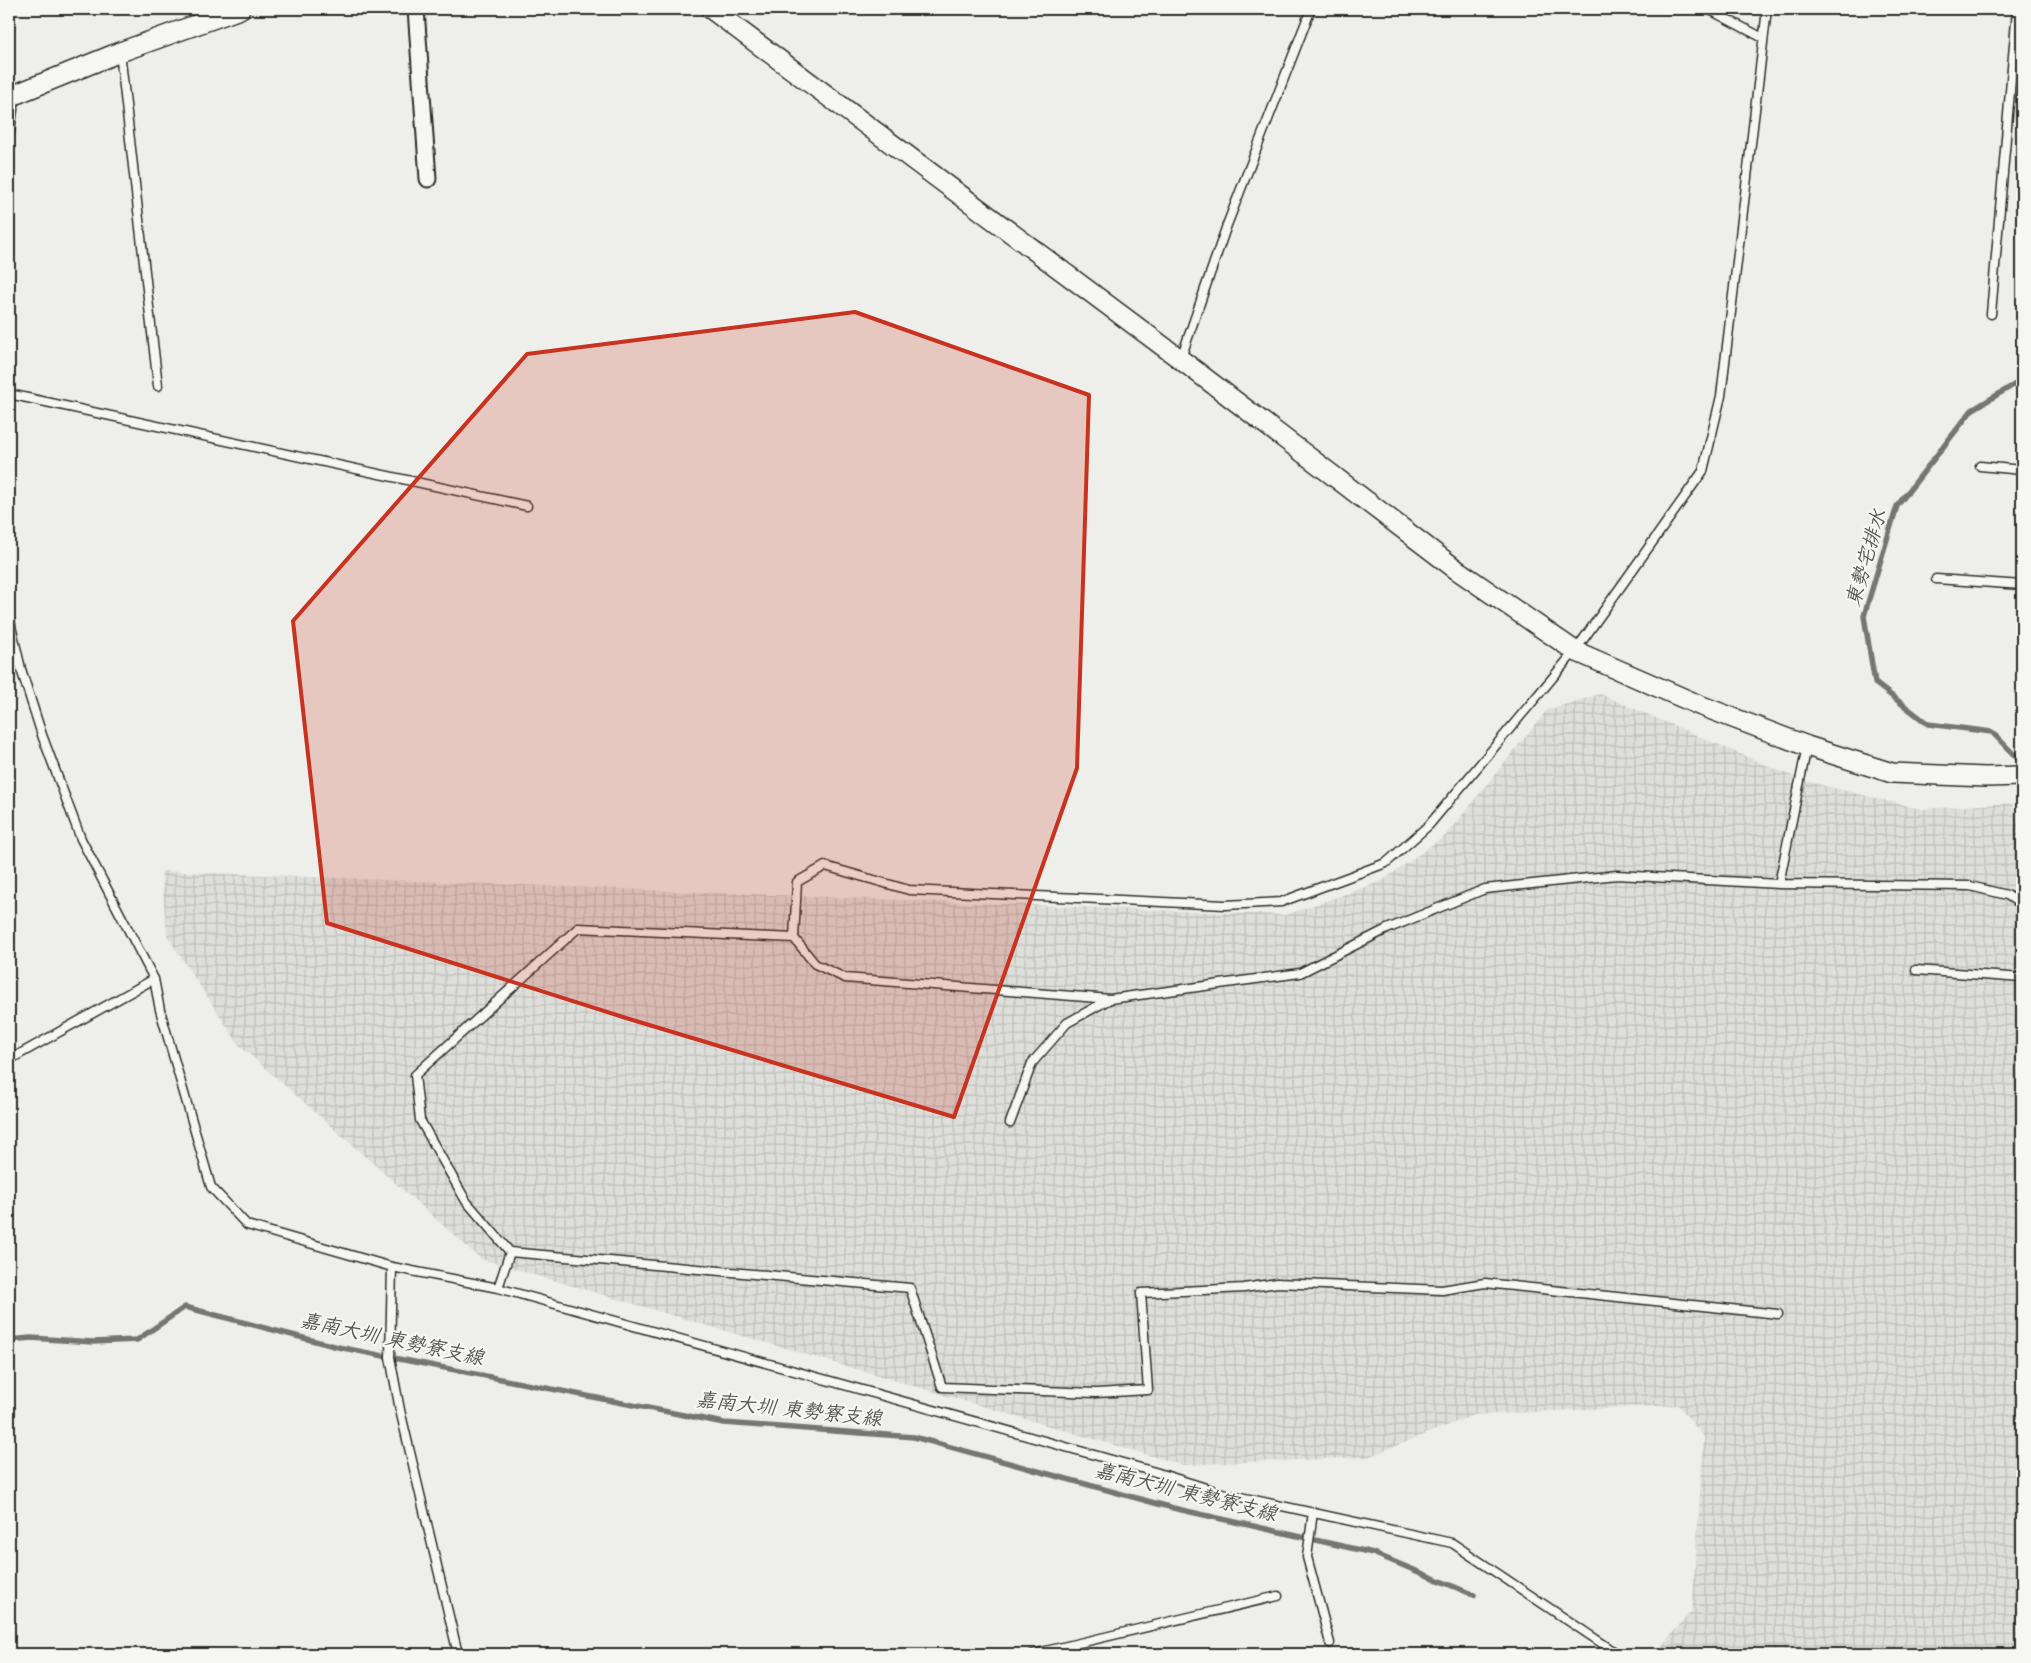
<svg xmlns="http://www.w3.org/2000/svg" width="2031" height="1663" font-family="'Comic Neue','LXGW WenKai TC',sans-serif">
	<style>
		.industrial { fill: url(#industrial-grid) }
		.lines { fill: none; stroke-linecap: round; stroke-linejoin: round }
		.stream { stroke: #757573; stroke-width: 5.5 }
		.service-casing { stroke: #2b2b2b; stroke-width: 11 }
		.minor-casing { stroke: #2b2b2b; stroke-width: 19 }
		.tertiary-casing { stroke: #2b2b2b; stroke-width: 22 }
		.service { stroke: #f6f6f2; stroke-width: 8 }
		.minor { stroke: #f6f6f2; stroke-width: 15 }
		.tertiary { stroke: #f6f6f2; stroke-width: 19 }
		.marked { fill: #c8321e; fill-opacity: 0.2; stroke: #c8321e; stroke-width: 4; stroke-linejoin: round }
		.labels { text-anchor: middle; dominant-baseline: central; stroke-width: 4.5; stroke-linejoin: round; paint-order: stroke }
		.water-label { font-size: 20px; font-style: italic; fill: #565655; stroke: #f6f6f2 }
	</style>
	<defs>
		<pattern id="industrial-grid" width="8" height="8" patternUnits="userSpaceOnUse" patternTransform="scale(1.25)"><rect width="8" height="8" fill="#dededb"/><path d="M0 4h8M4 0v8" fill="none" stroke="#bfbfbc"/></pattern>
	</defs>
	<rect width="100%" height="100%" fill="#eeeeea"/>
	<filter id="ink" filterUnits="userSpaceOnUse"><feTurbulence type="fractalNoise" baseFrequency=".02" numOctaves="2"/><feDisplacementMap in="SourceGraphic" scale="10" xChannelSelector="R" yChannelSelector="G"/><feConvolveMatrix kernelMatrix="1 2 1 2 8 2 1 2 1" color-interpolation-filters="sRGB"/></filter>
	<g filter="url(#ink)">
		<path class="industrial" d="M1600,694L1801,780L1921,809L2012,803L2022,833V1654H1655L1692,1610L1704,1437L1678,1405L1474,1415L1368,1457L1182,1465L481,1259L239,1045L167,936L161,871L1286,915L1382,881L1446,835L1547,710Z"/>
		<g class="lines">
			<path class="stream" d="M2022,380L1972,410L1897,506L1864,616L1875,683L1928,724L1992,732L2022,763
				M9,1340L31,1338L93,1342L137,1340L185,1307L338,1347L724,1423L914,1437L1173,1508L1373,1553L1474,1595"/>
			<defs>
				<path id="service" d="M1708,9L1763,38
					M120,52L158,386
					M9,138L15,96
					M1991,314L2017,9
					M1181,358L1227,225L1311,9
					M9,394L527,506
					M1980,466L2022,470
					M1936,579L2022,585
					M9,617L21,669L42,735L81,839L154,979L160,1010L211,1187L247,1225L392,1267L390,1357L400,1410L458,1654
					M1779,884L1807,746
					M1916,970L2022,978
					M1110,999L845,978L815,964L794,938L797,882L825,866L909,890L1225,905L1281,902L1386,863L1429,825L1575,651L1703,471L1721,396L1767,9
					M9,1060L154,979
					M1010,1123L1032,1063L1067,1023L1110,999L1300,973L1387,929L1485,889L1617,875L1779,884L1970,886L2007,895L2022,905
					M510,1252L910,1288L942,1387L1096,1393L1148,1390L1141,1293L1244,1288L1277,1283L1442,1290L1485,1283L1778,1314
					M392,1267L498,1288L1155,1472L1222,1493L1452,1543L1618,1654
					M498,1288L510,1252L466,1201L420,1120L415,1075L578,928L794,938
					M1313,1512L1307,1557L1330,1643
					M1033,1654L1278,1596"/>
				<path id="minor" d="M416,9L428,179"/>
				<path id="tertiary" d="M711,9L1180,359L1457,570L1575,651L1699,705L1807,746L1892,773L1985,777L2022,776
					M9,97L120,52L240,9"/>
			</defs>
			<use href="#service" class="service-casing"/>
			<use href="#minor" class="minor-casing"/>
			<use href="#tertiary" class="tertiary-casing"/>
			<use href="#service" class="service"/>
			<use href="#minor" class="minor"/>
			<use href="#tertiary" class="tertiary"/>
		</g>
	</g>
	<path class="marked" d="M855,312L1089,395L1077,768L954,1117L626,1018L327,923L293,621L527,354Z"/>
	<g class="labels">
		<g class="water-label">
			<text transform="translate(1866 558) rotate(-74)">東勢宅排水</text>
			<text transform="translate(392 1339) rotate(12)">嘉南大圳 東勢寮支線</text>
			<text transform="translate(789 1409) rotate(6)">嘉南大圳 東勢寮支線</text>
			<text transform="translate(1186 1492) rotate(14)">嘉南大圳 東勢寮支線</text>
		</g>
	</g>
	<rect width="2031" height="1663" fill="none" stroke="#f6f6f2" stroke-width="30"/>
	<rect x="15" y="15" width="2001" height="1633" fill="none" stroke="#2b2b2b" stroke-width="2" filter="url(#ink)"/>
</svg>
